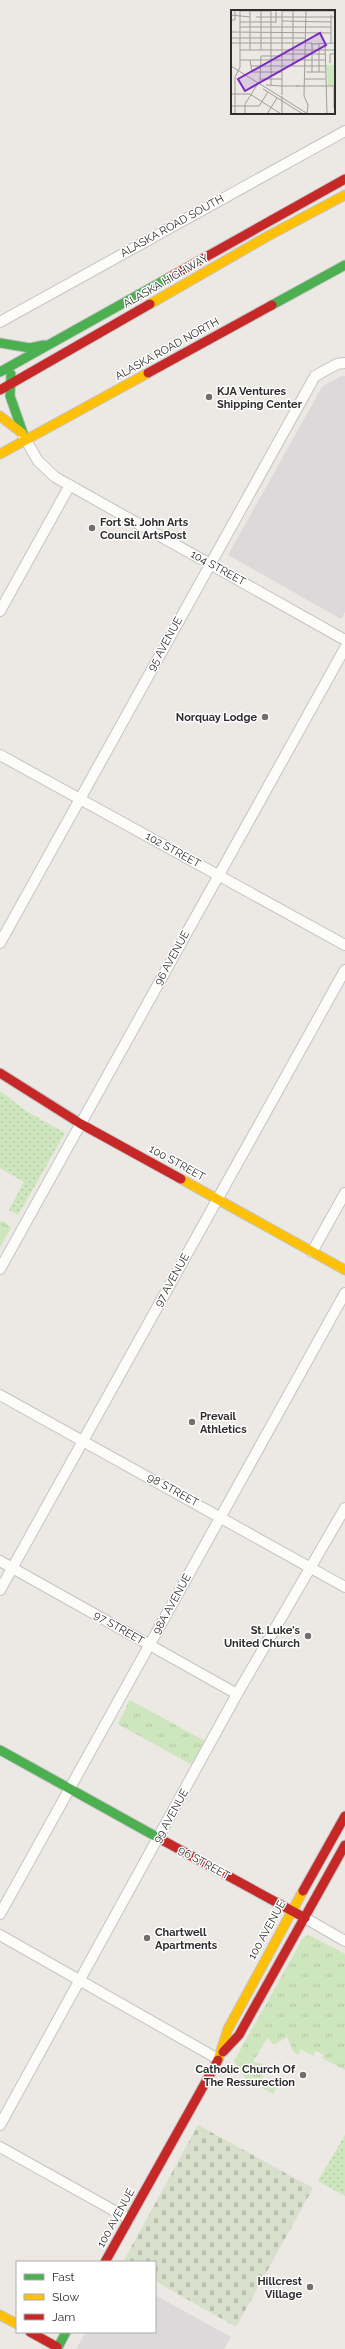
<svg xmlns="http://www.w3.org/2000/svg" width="345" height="2349" font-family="Raleway,sans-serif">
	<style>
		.industrial { fill: #dcd9db }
		.grass { fill: url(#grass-tufts) }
		.cemetery { fill: url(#cemetery-stones) }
		.park { fill: url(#park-dots) }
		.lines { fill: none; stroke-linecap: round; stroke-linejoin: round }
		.street-casing { stroke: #c5c4c5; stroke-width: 12 }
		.fast-casing { stroke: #c5c4c5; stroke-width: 11 }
		.slow-casing { stroke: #c5c4c5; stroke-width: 11 }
		.jam-casing { stroke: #c5c4c5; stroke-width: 11 }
		.street { stroke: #fcfcfb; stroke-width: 10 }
		.fast { stroke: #4caf50; stroke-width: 9 }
		.slow { stroke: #ffc107; stroke-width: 9 }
		.jam { stroke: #c62828; stroke-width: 9 }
		.poi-dot { fill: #706f6e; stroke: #fff; stroke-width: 1.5 }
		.labels { text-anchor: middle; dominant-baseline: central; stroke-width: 3; stroke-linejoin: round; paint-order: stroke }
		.street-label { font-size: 11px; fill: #2e2e2e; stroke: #fff }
		.poi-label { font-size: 11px; font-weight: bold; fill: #2e2e2e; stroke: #fff; text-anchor: start }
		.inset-road { fill: none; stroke: #a09e9b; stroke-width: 1 }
		.view { fill: #7b2cbf; fill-opacity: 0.15; stroke: #7b2cbf; stroke-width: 2 }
		.inset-edge { fill: none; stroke: #2e2e2e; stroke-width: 2 }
	</style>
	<defs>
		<pattern id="grass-tufts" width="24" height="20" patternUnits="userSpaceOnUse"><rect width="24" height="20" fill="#cee6be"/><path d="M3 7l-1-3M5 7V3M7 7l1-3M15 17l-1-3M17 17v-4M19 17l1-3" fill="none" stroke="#b1c6a4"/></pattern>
		<pattern id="cemetery-stones" width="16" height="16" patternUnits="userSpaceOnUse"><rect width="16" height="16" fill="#d8e0cc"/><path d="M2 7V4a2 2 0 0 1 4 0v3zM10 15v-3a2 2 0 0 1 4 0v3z" fill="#bac0b0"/></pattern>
		<pattern id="park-dots" width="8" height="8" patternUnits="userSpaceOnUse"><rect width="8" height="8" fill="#cee6be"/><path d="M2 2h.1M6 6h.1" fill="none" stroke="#b1c6a4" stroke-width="1.8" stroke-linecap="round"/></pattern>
	</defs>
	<rect width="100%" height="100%" fill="#ece8e4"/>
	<path class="industrial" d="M341,376H345V612L341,619L228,555L322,387Z
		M155,2295L231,2337L224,2349H76L86,2332H155Z"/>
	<path class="grass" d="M3,1221L11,1228L0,1247V1222Z
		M130,1700L205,1741L192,1765L118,1724Z
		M307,1935L311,1936L345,1954V2070L322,2058L324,2055L316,2051L313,2056L301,2049L298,2055L293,2051L287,2037L274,2045L267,2038L253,2062L263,2064V2080L279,2077L280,2081L273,2094L245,2078L234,2061L303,1938Z"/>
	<path class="cemetery" d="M198,2125L313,2188L236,2327L155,2281V2262H123Z"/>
	<path class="park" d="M0,1091L26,1111L65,1133L18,1215L9,1210L24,1182L0,1168Z
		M345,2135V2196L318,2181Z"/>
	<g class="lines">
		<defs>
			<path id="street" d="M0,322L345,131
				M23,435L38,461L55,477L345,640
				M0,611L70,485
				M0,755L345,945
				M0,943L315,376L337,364L345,363
				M312,1252L345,1193
				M0,1269L345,648
				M0,1395L345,1587
				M0,1561L237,1694
				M0,1590L345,970
				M0,1914L345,1293
				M305,1918L345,1941
				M0,1935L218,2059
				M0,2125L237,1694L345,1508
				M0,2147L129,2219"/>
			<path id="fast" d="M272,305L345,265
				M0,343L30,348L44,345
				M0,372L170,277
				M11,374L10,396L23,433
				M0,1750L164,1841
				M57,2349L66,2332"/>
			<path id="slow" d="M150,304L268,236L345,195
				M0,416L22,433
				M0,454L148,373
				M181,1179L345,1270
				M218,2060L228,2029L303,1891
				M0,2315L17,2324"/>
			<path id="jam" d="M170,277L345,179
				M148,373L272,305
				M0,390L150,304
				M0,1073L81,1124L181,1179
				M164,1841L305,1918
				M303,1891L345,1816
				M223,2052L239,2035L345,1845
				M105,2262L218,2060
				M30,2332L57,2347"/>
		</defs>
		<use href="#street" class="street-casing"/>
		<use href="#fast" class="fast-casing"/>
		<use href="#slow" class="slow-casing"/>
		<use href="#jam" class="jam-casing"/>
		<use href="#street" class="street"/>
		<use href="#fast" class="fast"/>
		<use href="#slow" class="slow"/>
		<use href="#jam" class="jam"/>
	</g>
	<g class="poi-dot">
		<circle cx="209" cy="397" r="4"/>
		<circle cx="92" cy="528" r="4"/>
		<circle cx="265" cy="717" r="4"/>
		<circle cx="192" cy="1422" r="4"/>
		<circle cx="308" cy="1636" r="4"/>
		<circle cx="147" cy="1938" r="4"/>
		<circle cx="303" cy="2075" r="4"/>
		<circle cx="310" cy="2287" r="4"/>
	</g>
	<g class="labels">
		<g class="street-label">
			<text transform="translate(172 226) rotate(-29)">ALASKA ROAD SOUTH</text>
			<text transform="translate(166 281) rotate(-30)">ALASKA HIGHWAY</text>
			<text transform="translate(167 349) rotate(-29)">ALASKA ROAD NORTH</text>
			<text transform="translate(218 568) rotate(29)">104 STREET</text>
			<text transform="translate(165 644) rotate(-61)">95 AVENUE</text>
			<text transform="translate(173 850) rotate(29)">102 STREET</text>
			<text transform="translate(172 958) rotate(-61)">96 AVENUE</text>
			<text transform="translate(177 1163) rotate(29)">100 STREET</text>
			<text transform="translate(172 1280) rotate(-61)">97 AVENUE</text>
			<text transform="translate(173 1490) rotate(29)">98 STREET</text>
			<text transform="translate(172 1604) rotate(-61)">98A AVENUE</text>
			<text transform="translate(119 1628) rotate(30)">97 STREET</text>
			<text transform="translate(171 1816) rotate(-61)">99 AVENUE</text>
			<text transform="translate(204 1863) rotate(29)">96 STREET</text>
			<text transform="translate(267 1930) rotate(-61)">100 AVENUE</text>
			<text transform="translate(116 2218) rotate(-61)">100 AVENUE</text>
		</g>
		<g class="poi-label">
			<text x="217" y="391">KJA Ventures<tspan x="217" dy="13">Shipping Center</tspan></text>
			<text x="100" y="522">Fort St. John Arts<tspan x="100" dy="13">Council ArtsPost</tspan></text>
			<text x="257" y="717" text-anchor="end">Norquay Lodge</text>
			<text x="200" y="1416">Prevail<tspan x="200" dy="13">Athletics</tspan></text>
			<text x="300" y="1630" text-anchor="end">St. Luke's<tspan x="300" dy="13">United Church</tspan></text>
			<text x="155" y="1932">Chartwell<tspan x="155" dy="13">Apartments</tspan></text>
			<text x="295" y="2069" text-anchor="end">Catholic Church Of<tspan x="295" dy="13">The Ressurection</tspan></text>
			<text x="302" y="2281" text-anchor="end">Hillcrest<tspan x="302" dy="13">Village</tspan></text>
		</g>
	</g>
	<g transform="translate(231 10)">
		<rect width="104" height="104" fill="#ece8e4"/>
		<path d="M95,55H104V76H97Z" fill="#cee6be"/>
		<path class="inset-road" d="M19,0V40M30,0V40M62,0V56M75,0L73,86L77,95L76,103M9,1H40M51,1H104M0,5L19,7M25,7H104M0,10H4V0M51,11L100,12M9,12H45M45,13V0M9,17H100M0,22L100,23M0,28H75M0,33H81M94,33L96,104M100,33V5M80,34L104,33M9,40H104M51,44H94M9,50H94M19,50L20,56H94M99,53V44H104M0,56L77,104M20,56L21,62H51M75,62H94M81,62V33M88,62V33M29,69H51M74,69H94M29,71L30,46H51M35,75L51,76M40,76V0M51,76H68M65,76H104M32,79L72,104M0,84H19L50,104M51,85V0M51,86V104M0,96H28L37,82M103,98V76M4,104V67L9,57V0M14,104V94L26,75M36,104L46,88"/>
		<path class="view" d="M89,23L95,35L14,81L7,69Z"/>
		<rect width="104" height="104" class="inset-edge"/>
	</g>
	<rect x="16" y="2261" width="140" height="72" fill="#ffffff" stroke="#ababab"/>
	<rect x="24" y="2274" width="20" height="6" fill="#4caf50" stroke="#ababab"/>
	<text x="52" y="2281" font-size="12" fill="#2e2e2e">Fast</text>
	<rect x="24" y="2294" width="20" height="6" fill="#ffc107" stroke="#ababab"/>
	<text x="52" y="2301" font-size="12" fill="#2e2e2e">Slow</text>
	<rect x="24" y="2314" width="20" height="6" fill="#c62828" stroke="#ababab"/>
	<text x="52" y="2321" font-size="12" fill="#2e2e2e">Jam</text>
</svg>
